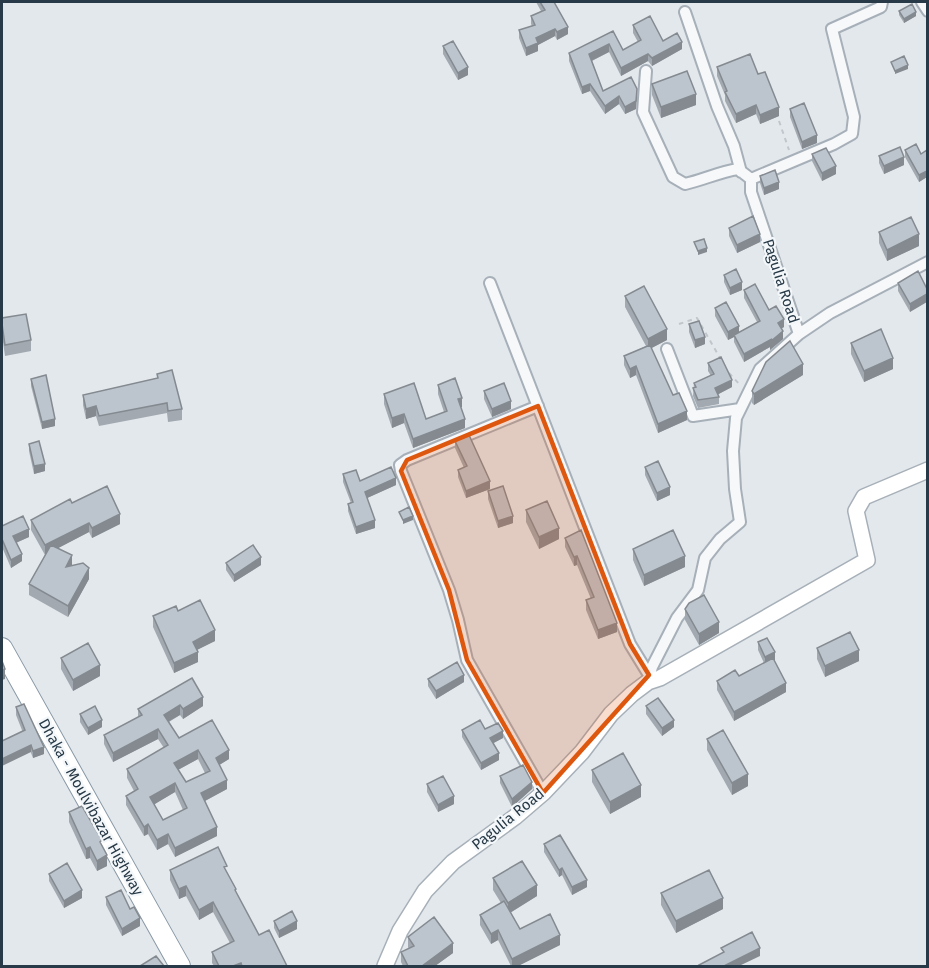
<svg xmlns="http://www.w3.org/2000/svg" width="929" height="968" font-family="'Fira Sans',sans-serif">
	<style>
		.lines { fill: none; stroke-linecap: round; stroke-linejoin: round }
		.street-casing { stroke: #a7b0b8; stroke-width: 14 }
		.secondary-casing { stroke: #a7b0b8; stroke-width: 18 }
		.highway-casing { stroke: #8898a5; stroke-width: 22 }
		.path { stroke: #c0c6cb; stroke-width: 2; stroke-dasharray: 4.5 4.5; stroke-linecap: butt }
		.street { stroke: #f6f8fa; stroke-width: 10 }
		.secondary { stroke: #fff; stroke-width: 15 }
		.highway { stroke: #fff; stroke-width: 20 }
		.wall { fill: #a2a9b0; fill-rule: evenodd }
		.shaded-wall { fill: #848a90 }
		.building { fill: #bcc5cd; stroke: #848a90; stroke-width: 1.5; fill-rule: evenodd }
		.marked { fill: #de570f; fill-opacity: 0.2; stroke: #de570f; stroke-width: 4.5; stroke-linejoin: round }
		.labels { text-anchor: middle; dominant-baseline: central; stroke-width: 4.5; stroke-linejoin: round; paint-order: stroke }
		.street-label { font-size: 15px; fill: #283947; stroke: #f3f7f9 }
	</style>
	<rect width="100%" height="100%" fill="#e3e8ed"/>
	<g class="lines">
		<defs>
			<path id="street" d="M922,2L928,11
				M685,12L717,106L734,146L741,172
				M646,71L643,112L673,177L685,184C703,180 719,172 738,169L751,179
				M490,283L630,644L649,675
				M799,334L830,313L928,262
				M667,349L693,416L740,409
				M538,406L407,460L400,465L401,471L449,590L458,620L467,660L543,793
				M648,682L652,667L677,618L698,590L705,558L720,539L740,522L735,489L733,451L736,418L760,369L799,334L751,192V179L834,144L852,134L854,117L832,29L881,7L882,2"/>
			<path id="secondary" d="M385,966L400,931L425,891L453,862L515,817L543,793L582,752L611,714L632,694L648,682L660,678L704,653L867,560L856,511L864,497L928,470"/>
			<path id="highway" d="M2,648L180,966"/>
		</defs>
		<use href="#street" class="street-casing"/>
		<use href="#secondary" class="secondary-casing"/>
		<use href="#highway" class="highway-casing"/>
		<path class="path" d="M779,121L789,150
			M679,324L697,318L720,358
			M729,373L741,386"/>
		<use href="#street" class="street"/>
		<use href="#secondary" class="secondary"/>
		<use href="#highway" class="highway"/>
	</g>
	<path class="wall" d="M536,2H554L568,34L557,40L555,36L538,45V51L526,56L519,38V30L532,26L531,24V16L541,11Z
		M899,11L916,16L904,23L899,15Z
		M633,25L663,41L682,49L652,66L648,61L621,76L609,52L592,61L603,91L637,97L636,109L625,114L619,104L605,114L590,91L582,94L569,61V53L613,31L623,50L638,42L633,33Z
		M443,46L468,75L458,80L443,54Z
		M717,67L758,74L779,116L760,124L756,114L736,123L725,101V95L717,76Z
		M652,84L696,105L661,118L652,95Z
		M790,109L817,143L802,149L790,117Z
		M905,150L921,154L927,150V177L919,182L905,157Z
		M812,154L836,174L822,181L812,161Z
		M879,156L904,165L884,174L879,163Z
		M760,176L779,189L764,195L760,183Z
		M729,228L760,242L737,253L729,236Z
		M879,232L919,246L887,261L879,243Z
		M724,275L742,290L730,295L724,282Z
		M898,283L927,289L910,312L898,291Z
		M744,290L769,310L784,327L781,329L783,339L770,350V347L744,362L734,342V337L728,340L715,316V308L739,332L757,322L744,298Z
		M625,296L667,340L651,348L673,395L687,420L658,433L636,375L630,378L624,365V356L646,346L625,307Z
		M2,318L31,340V351L5,356L2,335Z
		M689,324L705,344L695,348L689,332Z
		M851,343L893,369L864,382L851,354Z
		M708,363L732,387L718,394L719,397V404L698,408L693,396L694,383L711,376L708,371Z
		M157,374L182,409V420L168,422L167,413L99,426L96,416L86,419L83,405V395L157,378Z
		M803,375L754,405L752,403V391Z
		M31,379L55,426L42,429L31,386Z
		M438,385L462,407H461L465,428L413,448L404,423L392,428L384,404V394L426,419L444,412L438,394Z
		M484,391L511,409L492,417L484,399Z
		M455,441L490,489L466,498L458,477V470L464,468L455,448Z
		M29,444L45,471L34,474L29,451Z
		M645,467L670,495L657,501L645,475Z
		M343,474L360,481L396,485L367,498L375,528L356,534L348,511V504L351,503L343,482Z
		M488,491L513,523L498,528L488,499Z
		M72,503L120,524L92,538L89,532L58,548L72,566L89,579L68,617L29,595V584L45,555L31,530V520Z
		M526,510L559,539L539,549L526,522Z
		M2,526L29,537L16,543L22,561L11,568L2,547Z
		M581,530L617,632L598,639L586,610V600L591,599L577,565L574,566L565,547V538Z
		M633,549L685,567L644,586L633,560Z
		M226,563L261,565L234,582L226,570Z
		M685,609L719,633L699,645L685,620Z
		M178,611L215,641L196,650L198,662L174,673L153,627V616Z
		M758,642L775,660H774L786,692L734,721L717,690V681L739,676L764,663L758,650Z
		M817,648L859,661L825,677L817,659Z
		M61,658L100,676L73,691L61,669Z
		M192,678L203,706L183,719L180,715L169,722L179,738L229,759L219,765L227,789L205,801L217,836L175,857L168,844L157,850L148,834L144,836L126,805V796L134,791L127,778V769L164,748L158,739L113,762L104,744V735L138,718V709ZM198,759L205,773L186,782L178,770ZM175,792L183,810L163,820L154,804Z
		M428,679L464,682L436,699L428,686Z
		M646,706L674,727L662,736L646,714Z
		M16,707L44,754L33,758L16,715Z
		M80,714L102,727L88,735L80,722Z
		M485,729L503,738L493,743L499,760L481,770L462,737V730Z
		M707,739L748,786L732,795L707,750Z
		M592,770L641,797L610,814L592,782Z
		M500,776L532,789L512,807L500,783Z
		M427,784L454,804L438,812L427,792Z
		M69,812L102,845L107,866L97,871L90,858L86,859L69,822Z
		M544,844L587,887L572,895L562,875L559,877L544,852Z
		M170,870L227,873L236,893L259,935L287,966H214L212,963V952L230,943L213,912L199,920L186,896L179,899L170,880Z
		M49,874L82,898L64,908L49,881Z
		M493,878L537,896L510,913L520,929L560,945L518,966H511L498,940L491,944L480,925V915L501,903L493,890Z
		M661,893L723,909L676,933L661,905Z
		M106,897L130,909L140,926L122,936L106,905Z
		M274,921L297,929L279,938L274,928Z
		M408,937L453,953L435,966H403L401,962V952L409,949L408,947Z"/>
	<path class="shaded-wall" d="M916,12V16L904,23V19Z
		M568,27V34L557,40V32Z
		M555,29V36L538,45V51L526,56V48L536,38Z
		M682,42V49L652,66V58Z
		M609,44V52L589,62V54Z
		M648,54V61L621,76V68Z
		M908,65V69L895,74V71Z
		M468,67V75L458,80V73Z
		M590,84V91L582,94V87Z
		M637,89L636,109L625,114V107Z
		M696,94V105L661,118V107Z
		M619,96V104L605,114V106Z
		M756,105V114L736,123V114Z
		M779,107V116L760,124V115Z
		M817,135V143L802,149V142Z
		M904,157V165L884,174V166Z
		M836,166V174L822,181V173Z
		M927,171V177L919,182V175Z
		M779,182V189L764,195V188Z
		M760,234V242L737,253V245Z
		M919,234V246L887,261V250Z
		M707,248V252L698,255V251Z
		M742,282V290L730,295V288Z
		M927,294V302L910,312V304Z
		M784,319V327L778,330V323Z
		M739,326V334L734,335V337L728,340V332Z
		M667,329V340L648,350V339Z
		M783,331V339L770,350V347L744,362V354Z
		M705,337V344L695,348V340Z
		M893,358V369L864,382V371Z
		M803,364V375L754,405V394Z
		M636,366V375L630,378V369Z
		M732,380V387L715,396V388Z
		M462,398V407L458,408V399Z
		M511,401V409L492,417V409Z
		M96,406V416L86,419V409Z
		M687,411V420L658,433V424Z
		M404,414V423L392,428V418Z
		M55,419V426L42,429V422Z
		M465,419V428L413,448V439Z
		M45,464V471L34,474V466Z
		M396,478V485L365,499V492Z
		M490,481V489L466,498V491Z
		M670,487V495L657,501V493Z
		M120,514V524L92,538V528Z
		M413,516V520L403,524V520Z
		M513,516V523L498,528V521Z
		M375,520V528L356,534V527Z
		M89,523V532L45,555V545Z
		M559,528V539L539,549V537Z
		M29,529V537L13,544V536Z
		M22,554V561L11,568V560Z
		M72,555V566L66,567Z
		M577,556V565L574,566V557Z
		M685,556V567L644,586V575Z
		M261,557V565L234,582V575Z
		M89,568V579L68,617V606Z
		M719,622V633L699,645V634Z
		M617,623V632L598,639V630Z
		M215,630V641L193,652V642Z
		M859,650V661L825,677V666Z
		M198,652V662L174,673V663Z
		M775,652V660L765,665V657Z
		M100,665V676L73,691V680Z
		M5,669V679L2,680V670Z
		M464,675V682L436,699V691Z
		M786,683V692L734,721V712Z
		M203,697V706L183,719V709Z
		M180,705V715L164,724V715Z
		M102,720V727L88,735V728Z
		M674,720V727L662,736V728Z
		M158,729V739L113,762V753Z
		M503,731V738L490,745V738Z
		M31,745V752L2,766V759Z
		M44,747V754L33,758V751Z
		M198,750V759L174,772V763Z
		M229,750V759L216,767V758Z
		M499,753V760L481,770V763Z
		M748,774V786L732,795V783Z
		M227,780V789L201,803V793Z
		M532,782V789L512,807V799Z
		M175,783V792L150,807V797Z
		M641,785V797L610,814V802Z
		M454,796V804L438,812V805Z
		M148,824V834L144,836V827Z
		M217,827V836L175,857V848Z
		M168,834V844L157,850V840Z
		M90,847V858L86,859V849Z
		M107,855V866L97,871V861Z
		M562,868V875L559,877V870Z
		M587,880V887L572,895V887Z
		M537,885V896L508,914V903Z
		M186,886V896L179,899V889Z
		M82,890V898L64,908V901Z
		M723,898V909L676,933V921Z
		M213,902V912L199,920V910Z
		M140,918V926L122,936V929Z
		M297,921V929L279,938V931Z
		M498,930V940L491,944V934Z
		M560,935V945L518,966H512V959Z
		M453,943V953L435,966H422Z
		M760,948V956L739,966H724Z"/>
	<path class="building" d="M540,2H554L568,27L557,32L555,29L536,38L538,43L526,48L519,30L535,25L531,16L545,10Z
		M912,4L916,12L904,19L899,11Z
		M650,16L663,41L677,33L682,42L652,58L648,54L621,68L609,44L589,54L603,91L631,77L637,89L636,101L625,107L619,96L605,106L590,84L582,87L569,53L613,31L623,50L641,40L633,25Z
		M453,41L468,67L458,73L443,46Z
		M750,54L758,74L765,72L779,107L760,115L756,105L736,114L725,92L727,91L717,67Z
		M904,56L908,65L895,71L891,62Z
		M687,71L696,94L661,107L652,84Z
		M804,103L817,135L802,142L790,109Z
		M916,144L921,154L927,150V171L919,175L905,150Z
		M900,147L904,157L884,166L879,156Z
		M826,148L836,166L822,173L812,154Z
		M775,170L779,182L764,188L760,176Z
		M753,216L760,234L737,245L729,228Z
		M911,217L919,234L887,250L879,232Z
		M704,239L707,248L698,251L694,242Z
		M736,269L742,282L730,288L724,275Z
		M918,271L927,289V294L910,304L898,283Z
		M755,284L769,310L776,306L784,319L778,323L783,331L770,342L772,339L744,354L734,335L760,321L744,290Z
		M644,286L667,329L648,339L625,296Z
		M726,302L739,326L728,332L715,308Z
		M26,314L31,340L5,345L2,324V318Z
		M699,321L705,337L695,340L689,324Z
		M881,329L893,358L864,371L851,343Z
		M790,341L803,364L754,394L752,391L766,362Z
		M650,345L673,395L679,393L687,411L658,424L636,366L630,369L624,356Z
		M721,357L732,380L715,388L719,397L698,400L693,388L696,387L694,383L714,374L708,363Z
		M172,370L182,409L168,411L167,403L99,416L96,406L86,409L83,395L158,378L157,374Z
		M46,375L55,419L42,422L31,379Z
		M455,378L462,398L458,399L465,419L413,439L404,414L392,418L384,394L414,383L426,419L447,411L438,385Z
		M504,383L511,401L492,409L484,391Z
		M469,435L490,481L466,491L458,470L467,466L455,441Z
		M39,441L45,464L34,466L29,444Z
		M658,461L670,487L657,493L645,467Z
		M391,467L396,478L365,492L375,520L356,527L348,504L353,502L343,474L356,470L360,481Z
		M107,486L120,514L92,528L89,523L45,545L31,520L70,499L72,503Z
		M503,486L513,516L498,521L488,491Z
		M547,501L559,528L539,537L526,510Z
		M409,507L413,516L403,520L399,512Z
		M23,516L29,529L13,536L22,554L11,560L2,539V526Z
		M581,530L617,623L598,630L586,600L594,597L577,556L574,557L565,538Z
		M673,530L685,556L644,575L633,549Z
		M51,545L72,555L66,567L83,563L89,568L68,606L29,584Z
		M253,545L261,557L234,575L226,563Z
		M704,595L719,622L699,634L685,609L689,603Z
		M200,600L215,630L193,642L198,652L174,663L153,616L176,606L178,611Z
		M850,632L859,650L825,666L817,648Z
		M767,638L775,652L765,657L758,642Z
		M88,643L100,665L73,680L61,658Z
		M773,658L786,683L734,712L717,681L735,670L739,676Z
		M2,661L5,669L2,670Z
		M457,662L464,675L436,691L428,679Z
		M192,678L203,697L183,709L180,705L164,715L179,738L212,720L229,750L216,758L227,780L201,793L217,827L175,848L168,834L157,840L148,824L144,827L126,796L138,789L127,769L168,745L158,729L113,753L104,735L142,715L138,709ZM198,750L210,771L186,782L174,763ZM175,783L187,808L163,820L150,797Z
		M658,698L674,720L662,728L646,706Z
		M24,704L44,747L33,751L31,745L2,759V741L25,730L16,707Z
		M95,706L102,720L88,728L80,714Z
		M480,720L485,729L498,723L503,731L490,738L499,753L481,763L462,730Z
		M723,730L748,774L732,783L707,739Z
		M623,753L641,785L610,802L592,770Z
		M523,765L532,782L512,799L500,776Z
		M443,776L454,796L438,805L427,784Z
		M82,806L102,840L100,842L107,855L97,861L90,847L86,849L69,812Z
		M560,835L587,880L572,887L562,868L559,870L544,844Z
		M218,847L227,866L224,867L236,889L235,890L259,935L269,930L287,966H242L241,963L233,966H219L212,952L234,941L213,902L199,910L186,886L179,889L170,870Z
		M522,861L537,885L508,903L493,878Z
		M67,863L82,890L64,901L49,874Z
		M709,870L723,898L676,921L661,893Z
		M121,890L130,909L134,907L140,918L122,929L106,897Z
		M504,901L520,929L550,914L560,935L512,959L498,930L491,934L480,915Z
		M292,911L297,921L279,931L274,921Z
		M434,917L453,943L422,966H408L401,952L414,946L408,937Z
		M752,932L760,948L724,966H700L699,965L724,952L721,948Z
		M156,956L164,966H140Z"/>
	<path class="marked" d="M538,406L630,644L649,675L543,793L467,660L449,590L401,471L407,460Z"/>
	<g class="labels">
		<g class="street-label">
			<text transform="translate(781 281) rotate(72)">Pagulia Road</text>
			<text transform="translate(91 807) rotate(61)">Dhaka - Moulvibazar Highway</text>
			<text transform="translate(508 819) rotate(-39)">Pagulia Road</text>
		</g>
	</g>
	<rect width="929" height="968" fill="none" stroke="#283947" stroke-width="6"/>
</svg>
